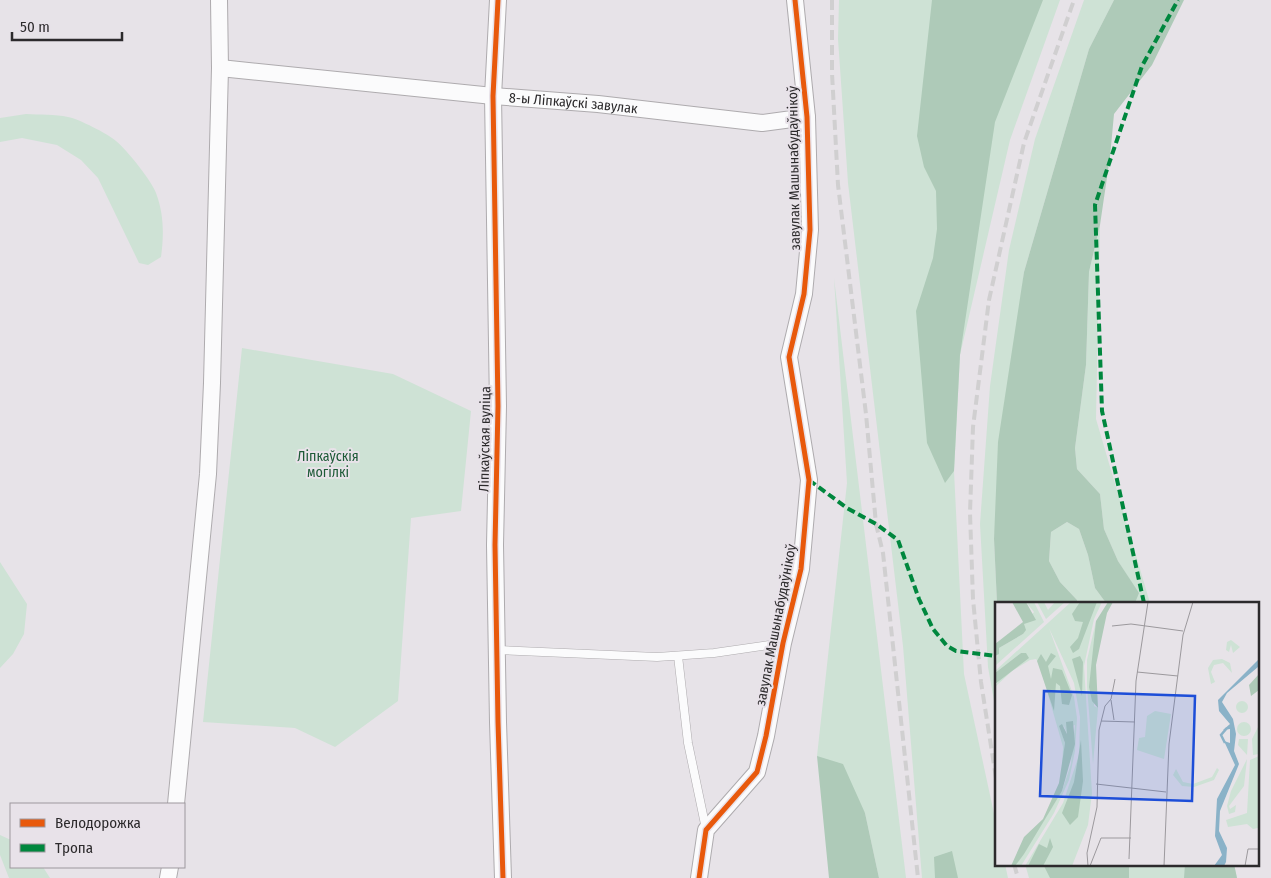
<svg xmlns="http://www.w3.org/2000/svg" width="1271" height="878" font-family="'Fira Sans Condensed',sans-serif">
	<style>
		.green { fill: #cee2d5 }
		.forest { fill: #aecab8 }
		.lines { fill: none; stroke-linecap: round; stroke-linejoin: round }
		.service-casing { stroke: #aeabae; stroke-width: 9 }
		.minor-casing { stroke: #aeabae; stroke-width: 18 }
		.service { stroke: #fbfbfc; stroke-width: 8 }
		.minor { stroke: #fbfbfc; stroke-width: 16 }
		.rail { stroke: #d0cfd0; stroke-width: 4; stroke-dasharray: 10 5; stroke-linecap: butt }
		.quiet { stroke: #00873e; stroke-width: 4; stroke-dasharray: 8 4; stroke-linecap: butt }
		.cycleway-casing { stroke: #e8e2e9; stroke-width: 8 }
		.cycleway { stroke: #e8590c; stroke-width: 5 }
		.labels { text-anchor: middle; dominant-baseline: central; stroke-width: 4; stroke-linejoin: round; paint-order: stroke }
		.street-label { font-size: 14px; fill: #2c2a2c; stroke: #e8e2e9 }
		.park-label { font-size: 14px; fill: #1d5a37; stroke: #e8e2e9 }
		.inset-river { fill: none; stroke: #8ab2c8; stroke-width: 2.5 }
		.inset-road { fill: none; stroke: #9c999d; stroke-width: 1 }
		.view { fill: #1d4ed8; fill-opacity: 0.15; stroke: #1d4ed8; stroke-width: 2.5 }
		.inset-edge { fill: none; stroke: #2c2a2c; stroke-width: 2.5 }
	</style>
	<rect width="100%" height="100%" fill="#e7e3e8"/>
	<path class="green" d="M839,0H1060L1010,140L960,355L954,471L964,674L996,823V864H1005L1008,878H922L903,646L848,183L838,39Z
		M1084,0H1114L1089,49L1024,272L994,539L997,603H996V712L988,667L980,524L990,386L1009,250L1035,139Z
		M26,114C40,115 55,114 68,117C79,119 108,134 116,141C126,149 152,181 156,193C164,214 164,235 161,257L148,265L139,263L98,178L81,160L57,145L22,138L0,142V118Z
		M1100,225L1096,419L1150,603H1135L1138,593L1118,561L1104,529L1100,494L1077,469L1075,448L1086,365L1089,272Z
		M834,278L906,878H879L865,813L817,756L847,483Z
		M242,348L393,374L471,411L461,511L411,518L398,701L335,747L295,728L203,722Z
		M1067,522L1079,529L1088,555L1095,588L1106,603H1077V600L1060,582L1049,561L1051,532Z
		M0,562L27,604L24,634L13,654L0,668Z
		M0,835L11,840V867H43L50,878H9L0,855Z
		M1025,864H1234L1237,878H1029Z"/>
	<path class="forest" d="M932,0H1043L995,122L960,355L954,471L945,483L927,443L916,311L933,258L937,229L936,191L924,167L917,136Z
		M1114,0H1184L1152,65L1114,114L1110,157L1100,225L1089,272L1086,365L1075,448L1077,469L1100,494L1104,529L1118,561L1139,593L1135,603H1106L1095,588L1088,555L1079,529L1067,522L1051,532L1049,561L1060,582L1077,600V603H997L994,539L998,442L1024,272L1089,49Z
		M817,756L843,764L865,813L879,878H829Z
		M952,851L958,878H935L934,857Z
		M1043,864H1129V878H1050Z
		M1185,864H1234L1237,878H1184Z"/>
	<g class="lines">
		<defs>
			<path id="service" d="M498,650L657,657L714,653L783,643
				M678,656L688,743L706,829"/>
			<g id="minor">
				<path d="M498,0L493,96L498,406L495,545L498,722L503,878"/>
				<path id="s1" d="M220,68L493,96L598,104L762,123L807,117"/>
				<path d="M176,804L208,474L212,383L220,68L219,0"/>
				<path d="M168,878L170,867"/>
				<path d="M699,878L706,830L757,772L766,736L783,643L801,569L809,480L789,357L804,294L810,230L807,117L795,0"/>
			</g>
		</defs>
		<use href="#service" class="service-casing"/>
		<use href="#minor" class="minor-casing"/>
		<use href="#service" class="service"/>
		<use href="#minor" class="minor"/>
		<path class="rail" d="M832,0V73L838,185L866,414L876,524L883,553L918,878
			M996,778L981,682L973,599L970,513L973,427L989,300L1024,143L1074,0
			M1014,864L1018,878"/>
		<path class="quiet" d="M809,480L847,508L876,524L898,540L919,599L933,629L947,646L956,651L996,656
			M1144,603L1102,411L1095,205L1142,66L1178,0"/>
		<defs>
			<path id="cycleway" d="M498,0L493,96L498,406L495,545L498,722L503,878
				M699,878L706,830L757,772L766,736L783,643L801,569L809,480L789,357L804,294L810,230L807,117L795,0"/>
		</defs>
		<use href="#cycleway" class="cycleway-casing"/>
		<use href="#cycleway" class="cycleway"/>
	</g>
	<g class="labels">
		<g class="street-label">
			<text stroke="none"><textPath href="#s1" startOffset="355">8-ы Ліпкаўскі завулак</textPath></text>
			<text transform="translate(794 168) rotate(-91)">завулак Машынабудаўнікоў</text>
			<text transform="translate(485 439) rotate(-89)">Ліпкаўская вуліца</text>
			<text transform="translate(776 625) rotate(-79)">завулак Машынабудаўнікоў</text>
		</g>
		<g class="park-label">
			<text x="328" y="456">Ліпкаўскія<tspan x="328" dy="16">могілкі</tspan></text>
		</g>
	</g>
	<g transform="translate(995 602)">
		<rect width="264" height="264" fill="#e7e3e8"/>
		<path d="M31,0H39L49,20L0,64L4,46L28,32L29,22L39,10ZM42,0H49L53,8L60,0H70L51,17ZM76,0H107L99,17L89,64L97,191L93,223L77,264H30L68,201L84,153L85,115L79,81L54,26L79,95L82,116L80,149L74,178L59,211L26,264H20L67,189L76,162L80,123L73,125L72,132L69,124L66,128L70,141L67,168L68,145L44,61L41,57L35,58L17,69L0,85L3,79L27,61L26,51L0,71V69ZM101,19L99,104L103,106L98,162L92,84V58ZM236,38L245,45L238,51L236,43L234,50L231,48L232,40ZM227,57L235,61L237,71L228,61L219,63L216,70L220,80L216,82L213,66L218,58ZM241 105a6 6 0 1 1 12 0a6 6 0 1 1-12 0ZM160,109L176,112L169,157L142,148L144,136L150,135L152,114ZM242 127a7 7 0 1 1 14 0a7 7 0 1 1-14 0ZM264,123V152L258,153L257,137ZM244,137H253L252,153L243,143ZM264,154L263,226L258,227L252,222L233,225L231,218L252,211L255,158ZM252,157L249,184L234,204L235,207L241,203L240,210L234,212L232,204L236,189ZM222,166L224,168L219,178L199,185L187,184L178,173L181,167L188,180L198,182L217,175Z" fill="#cee2d5"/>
		<path d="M17,0H31L41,18L29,22L31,28L28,32L4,46V52L0,54V42L28,20ZM85,0H102L84,47L78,51L75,45L83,36L88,20L80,19L77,12ZM113,0H118L112,11L101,63L103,106L97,99L94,85L101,19ZM26,51H31L34,56L0,82V71ZM56,51L61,54L53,64L56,77L58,66L67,68L77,93L74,103L67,102L65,84L61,81L59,109L42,59L46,52L51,60ZM85,54L88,60L87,94L77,57ZM264,72V88L256,94L254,83ZM78,119L80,142L67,189L29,252L20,264H16L29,235L48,217L64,181L70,141L64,124L67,122L72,132L71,120ZM86,138L88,179L83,215L75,223L67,211L79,180ZM55,236L58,245L48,264H33L44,242L52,246Z" fill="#aecab8"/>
		<path d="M264,57L263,65L232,91L227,100L238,117L241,132L239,149L244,162L225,209L224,229L232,246L231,260L229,264H219L227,253L220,234L222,197L240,163L229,139L235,141V127L228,128L235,122L224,109L223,98Z" fill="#8ab2c8"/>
		<path class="inset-river" d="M230,141L226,133L232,126"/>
		<path class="inset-road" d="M117,24L136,22L188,29M142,70L183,74M116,98L119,118M106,119L140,120M101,182L171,190M134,257L141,79L153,0M93,264L92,251L102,205L104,128L110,104L116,97L120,77M95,264L106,236H136M169,264L174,142L188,33L198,0M250,264L253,247H264"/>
		<path class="view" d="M49,89L200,94L197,199L45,194Z"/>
		<rect width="264" height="264" class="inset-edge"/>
	</g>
	<rect x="10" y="803" width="175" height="65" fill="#e8e2e9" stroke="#9d989d"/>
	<rect x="20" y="819" width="25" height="8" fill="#e8590c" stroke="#9d989d"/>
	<text x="55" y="828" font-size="15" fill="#2c2a2c">Велодорожка</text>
	<rect x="20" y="844" width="25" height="8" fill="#00873e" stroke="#9d989d"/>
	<text x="55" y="853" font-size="15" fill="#2c2a2c">Тропа</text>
	<path d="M12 32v8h110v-8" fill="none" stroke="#2c2a2c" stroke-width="2.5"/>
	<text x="20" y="32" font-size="15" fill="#2c2a2c" stroke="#e8e2e9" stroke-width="4" paint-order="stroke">50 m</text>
</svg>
